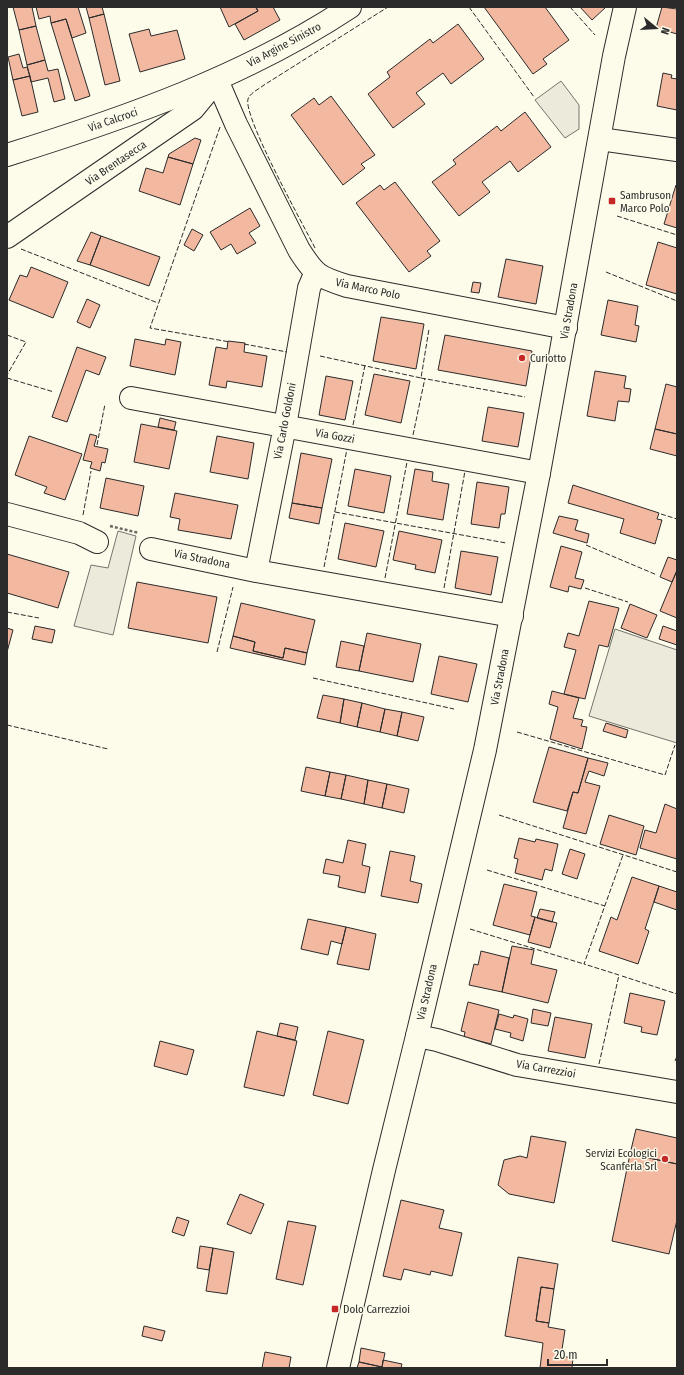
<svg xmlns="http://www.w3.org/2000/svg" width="684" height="1375" font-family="'Fira Sans Condensed',sans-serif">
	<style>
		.green { fill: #ecebdb; stroke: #74746e }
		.parking { fill: #eceadb; stroke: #74746e }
		.building { fill: #f2b8a0; stroke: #2b2b2b }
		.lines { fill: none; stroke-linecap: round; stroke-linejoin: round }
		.minor-casing { stroke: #2b2b2b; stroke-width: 24 }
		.major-casing { stroke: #2b2b2b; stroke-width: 24 }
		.path { stroke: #6a6964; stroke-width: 2.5; stroke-dasharray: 3 2; stroke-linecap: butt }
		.minor { stroke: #fdfbea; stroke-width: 22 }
		.major { stroke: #fdfbea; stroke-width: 22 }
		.fence { stroke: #2b2b2b; stroke-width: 1; stroke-dasharray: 5 2; stroke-linecap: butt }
		.poi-dot { fill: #c62828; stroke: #fdfbea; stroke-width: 1.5 }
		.labels { text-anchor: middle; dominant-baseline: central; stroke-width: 3; stroke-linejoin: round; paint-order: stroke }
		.street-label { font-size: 11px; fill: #2b2b2b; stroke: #fdfbea }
		.poi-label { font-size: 11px; fill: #2b2b2b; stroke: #fdfbea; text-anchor: start }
	</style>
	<rect width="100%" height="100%" fill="#fdfbea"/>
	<path class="green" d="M118,531L136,536L113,635L74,626L91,565L108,568Z
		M615,629L677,650V743L589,716Z"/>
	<path class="parking" d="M561,81L579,105V129L565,138L535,100Z"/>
	<path class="building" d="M13,7H32L36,26L19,30Z
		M36,7H78L86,33L72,38L66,19L51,23L50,16L39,19Z
		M86,7H102L104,14L89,18Z
		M220,7H256L258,11L229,27Z
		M258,7H273L280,20L244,40L235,24L258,11L256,8Z
		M484,7H545L569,40L543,59L547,64L533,74Z
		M580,7H606L592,20Z
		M662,7L677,9V34L656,28Z
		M104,14L120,81L105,85L89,18Z
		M66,19L90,96L75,101L51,23Z
		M458,24L484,59L451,84L443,73L416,93L425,104L393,128L368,94L390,77L387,72L430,39L433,43Z
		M36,26L45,60L27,65L19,30Z
		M149,29L151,36L177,30L185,59L140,72L129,34Z
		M19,54L23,68L27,67L30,76L13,80L8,57Z
		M45,60L48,71L58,69L65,99L54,102L48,78L31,82L27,65Z
		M663,73L672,75L671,78L677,79V110L657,106Z
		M30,76L38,112L22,116L13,80Z
		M331,96L375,155L361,164L365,168L343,185L291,115L314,98L319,105Z
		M525,112L551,147L518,172L510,161L482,182L490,192L459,216L432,182L456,164L453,160L497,126L501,131Z
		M195,138L201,140L193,164L168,157L169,154Z
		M168,157L193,164L180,205L139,191L146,168L163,173Z
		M395,182L440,241L427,251L431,256L409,272L356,203L380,185L384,190Z
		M676,185H677V228L664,224Z
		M250,208L260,226L249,233L256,243L237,254L231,244L221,250L210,232Z
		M192,229L203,235L194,251L184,245Z
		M91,232L101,236L90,265L77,261Z
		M101,236L160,257L149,286L90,265Z
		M658,242L677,248V294L646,285Z
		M506,259L543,266L536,304L498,297Z
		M31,267L68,282L53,318L9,300L20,275L27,277Z
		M473,282L481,283L479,293L471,292Z
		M87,299L100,305L90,328L77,322Z
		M608,300L638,306L635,325L639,326L636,342L601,335Z
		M381,317L424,324L416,369L373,361Z
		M445,335L532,351L526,386L438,370Z
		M135,339L165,345L166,339L181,342L175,375L130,366Z
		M228,341L245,343L244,352L267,356L262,387L227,381L226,388L209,385L216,347L227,349Z
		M77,347L106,357L99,375L86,370L67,422L52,417Z
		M595,371L626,376L624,388L631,389L629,402L618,401L615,421L587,416Z
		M374,374L410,381L401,423L365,415Z
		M326,376L353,381L345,420L319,415Z
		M666,384L677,387V434L655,429Z
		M488,407L524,413L518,447L482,441Z
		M160,418L176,422L174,430L158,427Z
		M141,424L177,431L169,469L134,462Z
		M655,429L677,434V456L650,449Z
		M90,434L97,436L94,446L108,449L105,463L102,462L100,471L90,468L92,462L83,460Z
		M29,436L82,454L65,500L44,493L47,487L15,475Z
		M217,436L254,443L248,479L210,472Z
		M301,453L332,459L322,508L292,503Z
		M355,469L391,476L384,513L348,506Z
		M415,469L433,472L432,481L449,484L443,520L407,514Z
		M106,478L144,486L138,516L100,508Z
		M477,482L509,487L505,514H501L499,528L471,524Z
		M573,485L659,513L657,519L662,520L655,544L620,533L624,519L568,503Z
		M175,493L238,505L231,539L178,530L180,519L170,517Z
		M292,503L322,508L319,524L289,518Z
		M559,516L578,520L575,530L589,534L587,543L553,533Z
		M345,523L384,531L376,567L338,559Z
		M399,531L442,540L435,573L415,569L416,565L393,560Z
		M561,546L582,552L575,578L584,580L581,589L569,586L568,592L550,587Z
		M461,551L498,557L491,595L455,588Z
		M7,554L69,572L58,608L7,593Z
		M668,557L677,560V571L672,582L660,577Z
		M677,570V618L660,611Z
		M137,582L217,597L208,643L128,628Z
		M589,601L619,608L608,647L599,645L585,699L564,694L576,650L564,647L568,633L579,636Z
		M241,603L315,620L307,653L285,648L283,658L253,651L255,642L233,636Z
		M630,604L657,615L647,638L621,628Z
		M35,626L55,630L52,643L32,639Z
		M663,626L677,631V645L659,639Z
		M7,628L13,630L7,652Z
		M367,633L421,644L413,682L359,671Z
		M233,636L255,642L253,651L283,658L285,648L307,653L305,665L230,648Z
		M341,641L364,646L359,671L336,667Z
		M439,656L477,664L468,702L431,694Z
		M552,691L579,698L573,718L583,720L581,726L587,727L582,749L550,739L558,707L549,704Z
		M323,695L344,699L340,723L317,718Z
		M344,699L362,703L357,727L340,723Z
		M362,703L385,709L380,732L357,727Z
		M385,709L402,712L397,736L380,732Z
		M402,712L424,717L418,741L397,736Z
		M606,723L628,730L626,738L603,731Z
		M549,747L588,758L578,793L573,792L567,811L533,802Z
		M588,758L608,763L604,776L589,771L585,782L600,786L586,834L563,828L573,792L578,793Z
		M306,767L330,772L325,796L301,791Z
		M330,772L346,775L341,799L325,796Z
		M346,775L368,780L364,804L341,799Z
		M368,780L387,784L382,808L364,804Z
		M387,784L409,789L404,813L382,808Z
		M665,804L677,809V859L640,848L645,830L656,833Z
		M609,815L644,826L636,855L600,844Z
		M519,838L535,842L536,839L558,844L552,871L545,869L542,880L515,873L518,859L514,858Z
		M348,840L366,844L362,865L370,867L365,893L338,887L340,876L323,873L326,859L343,863Z
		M570,849L585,854L577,879L562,874Z
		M390,851L415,856L410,881L422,884L418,903L381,896Z
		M632,877L659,886L645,929L649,931L638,964L599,951L611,917L617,920Z
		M504,884L537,892L531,916L535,917L530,935L493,925Z
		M659,886L677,892V910L654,902Z
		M540,909L555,912L552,922L537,918Z
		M535,917L557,923L550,948L528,942Z
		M308,919L346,927L342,944L331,941L328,955L301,949Z
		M346,927L376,934L369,970L337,964Z
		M512,946L534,950L531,964L557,970L548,1003L502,992Z
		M481,951L509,958L502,992L469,985L474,964L478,965Z
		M630,993L665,1001L657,1035L641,1032L642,1027L624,1023Z
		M468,1002L499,1010L491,1044L464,1037L465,1032L461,1031Z
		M533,1009L551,1013L548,1026L531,1023Z
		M499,1014L513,1018L514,1015L528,1019L523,1041L510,1037L511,1033L495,1029Z
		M555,1017L592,1024L585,1058L548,1051Z
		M280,1023L298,1027L295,1040L277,1036Z
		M257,1031L297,1041L284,1096L244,1087Z
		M328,1031L364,1040L348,1104L313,1095Z
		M160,1041L194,1050L187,1075L154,1066Z
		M636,1129L677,1138V1164L630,1154Z
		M531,1136L566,1142L554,1203L509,1194L498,1185L504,1160L520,1156L527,1158Z
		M630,1154L677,1164V1220L669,1254L612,1241Z
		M240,1194L264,1204L251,1234L227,1224Z
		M401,1200L444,1210L439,1228L462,1233L452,1276L431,1271L430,1275L404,1269L401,1280L383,1276Z
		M177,1217L189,1221L184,1236L172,1232Z
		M288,1221L316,1226L303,1285L276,1279Z
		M200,1246L213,1248L209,1270L197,1268Z
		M213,1248L234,1252L227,1294L206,1291Z
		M518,1257L558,1264L554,1289L541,1287L536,1321L549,1323L548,1327L565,1330L561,1356L573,1358L572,1368H540L543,1343L505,1336Z
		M541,1287L554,1289L549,1323L536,1321Z
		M144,1326L165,1331L162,1341L142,1336Z
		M361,1348L385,1353L382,1367L359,1362Z
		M265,1352L291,1357L289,1368H262Z
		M383,1360L402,1364L401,1368H357L359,1362L382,1367Z"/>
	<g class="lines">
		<defs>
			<path id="minor" d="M600,139L677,150
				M7,237L193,109L217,80L236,124L299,250C315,275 318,277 347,286L566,328
				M131,398L539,473
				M7,514L79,533L97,542
				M151,549L256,571L512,616
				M256,571L285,426L309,288L312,281L317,274
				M417,1036L437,1040L517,1065L677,1092"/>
			<path id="major" d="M7,155C126,118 246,76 350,7
				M338,1368L384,1170L417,1036L485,750L539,473L614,56L625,7"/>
		</defs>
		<use href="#minor" class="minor-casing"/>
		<use href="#major" class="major-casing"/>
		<path class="path" d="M110,526L139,533"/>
		<use href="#minor" class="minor"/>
		<use href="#major" class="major"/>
		<path class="fence" d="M469,7L534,97
			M570,7L595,35
			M220,127L150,328L230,342
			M617,216L677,235
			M315,248C304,226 243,117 248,99C250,93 259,89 264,85L388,7
			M21,249L158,303
			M606,272L677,301
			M7,335L26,342L7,375
			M244,344L287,352
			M320,356L421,378L429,329
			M7,378L54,392
			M421,378L525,397
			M353,425L365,365
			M413,435L425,378
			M97,445L105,404
			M335,512L506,543
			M661,514L677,519
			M83,515L91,471
			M586,545L657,575
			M324,567L347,449
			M385,578L407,462
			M444,588L465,471
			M585,588L628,602
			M7,612L39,618
			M217,652L233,587
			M313,678L454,709
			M7,725L108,749
			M517,732L665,775L675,745
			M499,815L677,872
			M487,870L605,906
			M470,929L584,964
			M622,976L677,994
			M675,1061L677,1056
			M599,1064L619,975L584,964L623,855"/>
	</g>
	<g class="poi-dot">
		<rect x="608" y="197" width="8" height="8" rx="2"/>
		<circle cx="522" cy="358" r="4"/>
		<circle cx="665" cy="1159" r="4"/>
		<rect x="331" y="1305" width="8" height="8" rx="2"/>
	</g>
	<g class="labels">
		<g class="street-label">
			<text transform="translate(284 45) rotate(-28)">Via Argine Sinistro</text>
			<text transform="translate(113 120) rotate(-19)">Via Calcroci</text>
			<text transform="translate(116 163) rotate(-34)">Via Brentasecca</text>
			<text transform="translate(368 289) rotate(12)">Via Marco Polo</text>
			<text transform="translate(569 311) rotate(-80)">Via Stradona</text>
			<text transform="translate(285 421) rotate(-79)">Via Carlo Goldoni</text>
			<text transform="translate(335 436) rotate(10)">Via Gozzi</text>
			<text transform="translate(202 559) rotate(12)">Via Stradona</text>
			<text transform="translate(500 677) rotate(-79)">Via Stradona</text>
			<text transform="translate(427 992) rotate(-77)">Via Stradona</text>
			<text transform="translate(546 1069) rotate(10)">Via Carrezzioi</text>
		</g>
		<g class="poi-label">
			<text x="620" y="195">Sambruson<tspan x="620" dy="13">Marco Polo</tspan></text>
			<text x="530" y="358">Curiotto</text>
			<text x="657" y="1153" text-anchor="end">Servizi Ecologici<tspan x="657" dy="13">Scanferla Srl</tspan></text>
			<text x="343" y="1309">Dolo Carrezzioi</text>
		</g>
	</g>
	<rect width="684" height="1375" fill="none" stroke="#2b2b2b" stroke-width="16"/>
	<g transform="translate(656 28) rotate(108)" stroke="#fdfbea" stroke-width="3" paint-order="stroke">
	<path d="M0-3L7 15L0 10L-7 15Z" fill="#2b2b2b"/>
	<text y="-6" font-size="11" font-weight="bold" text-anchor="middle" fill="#2b2b2b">N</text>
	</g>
	<path d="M548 1359v6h59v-6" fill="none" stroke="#2b2b2b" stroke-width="2"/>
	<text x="554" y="1359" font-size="12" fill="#2b2b2b" stroke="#fdfbea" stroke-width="3" paint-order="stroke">20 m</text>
</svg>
